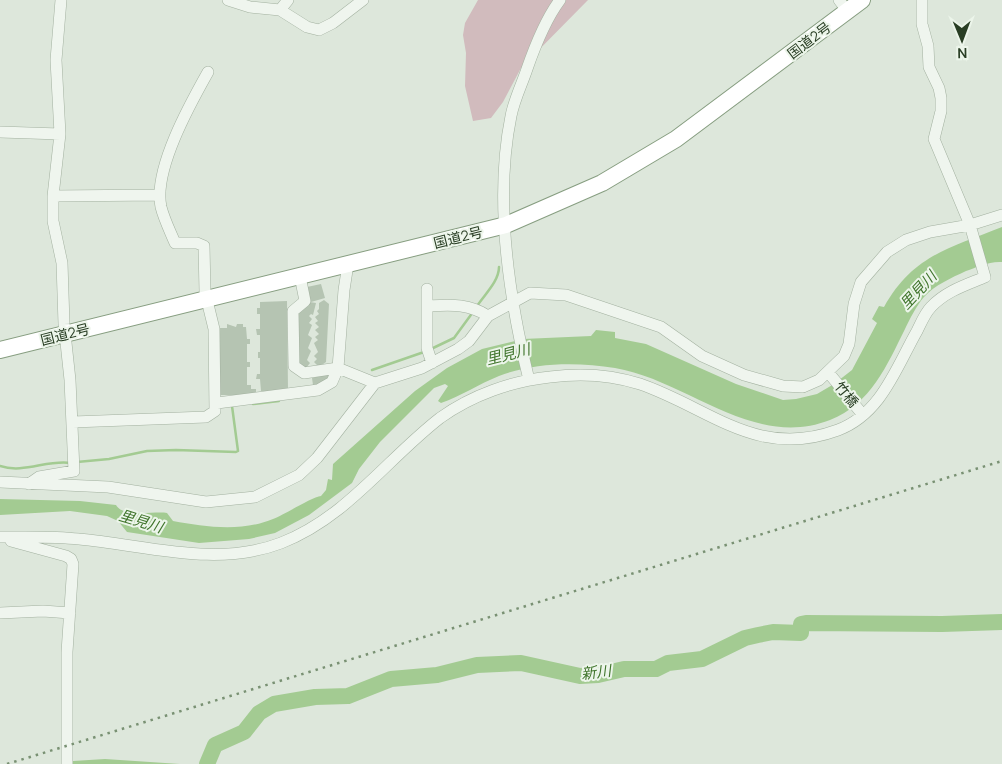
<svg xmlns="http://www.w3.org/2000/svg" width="1002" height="764" font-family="Manrope,'Noto Sans JP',sans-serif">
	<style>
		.green { fill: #d1bbbd }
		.water { fill: #a3cb92 }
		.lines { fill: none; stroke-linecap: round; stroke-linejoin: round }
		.stream { stroke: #a3cb92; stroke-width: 2.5 }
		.river { stroke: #a3cb92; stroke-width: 16 }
		.building { fill: #b5c4b2 }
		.minor-casing { stroke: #a3b1a0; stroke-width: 12 }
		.highway-casing { stroke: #879e81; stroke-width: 18 }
		.minor { stroke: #eff5ee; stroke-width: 11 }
		.highway { stroke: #fff; stroke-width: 16 }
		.rail { stroke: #799173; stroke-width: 2.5; stroke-dasharray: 2.5 5; stroke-linecap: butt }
		.labels { text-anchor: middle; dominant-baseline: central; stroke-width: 4; stroke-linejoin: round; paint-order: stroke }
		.street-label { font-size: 14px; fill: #293e24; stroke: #ecf5ea }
		.water-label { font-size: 15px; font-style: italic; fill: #3f742b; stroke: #ecf5ea }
	</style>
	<rect width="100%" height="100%" fill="#dde7db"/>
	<path class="green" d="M478,0H588L521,68L503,102L491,118L473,121L465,86L466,53L463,35L465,23Z"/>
	<path class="water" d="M1002,227V262C989,261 977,267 966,271C951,278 935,285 924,297C916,306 910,319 905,329C887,365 871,404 830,420C753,450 687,380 615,368C578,362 535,362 499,376C479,384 461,396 441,403L438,401L448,386L445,384L434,388L380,442L359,469L352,483L309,515L275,533L249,539L199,543L127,532L118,521L107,516L70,511L0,515V499L80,501L116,505C123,518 154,511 167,513L173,521C205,527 242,532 273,519C284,515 312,497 321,496L326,490L328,479L332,480L333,464L415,391L447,368L482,349L523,339L591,336L596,330L615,332V338L646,344L736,384L783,400L796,399L817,394L834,384L852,370L877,323L872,319L879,306L884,307C913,255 950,248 1002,227Z
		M105,759L180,764H66L73,761Z"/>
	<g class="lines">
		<path class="stream" d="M477,306C485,294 499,281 499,267
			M431,349L454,338L473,312
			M372,370L424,352
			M253,404L279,401
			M77,462L109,459L147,451L176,450L236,452L238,451L232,406
			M0,466C24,474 48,459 71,463"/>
		<path class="river" d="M207,764L215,745L244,732L259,713L274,704L315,697L348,696L391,679L437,675L477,665L521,663L580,676L598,675L624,669H656L668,663L702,659L745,638L758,635L773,632L801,633V624L806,623L942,624L1002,622"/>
	</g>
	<path class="building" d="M321,284L325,298L311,302L307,287Z
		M324,300L329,304L326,362L319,367L314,362L317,359L314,356L318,352L314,343L318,340L315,337L319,334L315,330L319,327L315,323L318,321L315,317L319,314L317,311L319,309V303Z
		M287,301L288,391H261L260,379H256L257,374H260V358H258V352H260V335H257L256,329H260V314H257V308H260V302Z
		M310,302L316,303L313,315L311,314L309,316L312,319L309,323L312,325L308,335L312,338L308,348L311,351L307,360L310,363L306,368L299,362L298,313Z
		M227,324L236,327L237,324H243V327H246L247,339H250V344H247V362H250V367H247V385H251V389H256V395H220V328H227Z
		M328,374L329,382L313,385L312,378Z"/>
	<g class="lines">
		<defs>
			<path id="minor" d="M228,0L250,7L280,10L307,27L319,30L333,23L363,0
				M839,0L848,12
				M280,10L288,0
				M0,132L60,134
				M53,196L160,195
				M300,276L305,301L293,311L294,366L304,373L338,368L344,290L348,264
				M427,289V348L432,363
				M427,306C450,305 468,303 488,316
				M828,372L863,415
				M529,380C509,298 494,199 511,116C514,100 522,84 527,69C535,46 545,20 560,0
				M217,403L318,390L332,382L338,368L375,383
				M73,422L206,417L215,411L214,329L205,292L204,246L197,243H175C170,231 164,219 161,207C153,170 190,104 208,72
				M0,482L108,487L206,502L255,497L299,475L317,458L375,383L422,368L458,349L469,341L488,316L530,293L566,295L661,327L702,356L744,375L783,386L803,387L819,380L844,356L849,344L854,304L861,282L887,252L906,240L930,232L970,225L1002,215
				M29,484L39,477L74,471L70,380L64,324L62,263L53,221V196L60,134L56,60L61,0
				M0,537C26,537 53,536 79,539C146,545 216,568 281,543C346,518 386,460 440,418C472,395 512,381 550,377C580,373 612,375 640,384C710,408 757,460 838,430C881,414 896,368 917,331C921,323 925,313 931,307C946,291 966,285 985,277L970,225L934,139L941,111V98L939,88L929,67L928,46L922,24V0
				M11,541L66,556L71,559L73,564L67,652V764
				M0,613L43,611L70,613"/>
			<path id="highway" d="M0,350L506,225L602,183L676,139L862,0"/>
		</defs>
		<use href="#minor" class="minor-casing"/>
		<use href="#highway" class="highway-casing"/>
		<use href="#minor" class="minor"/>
		<use href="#highway" class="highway"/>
		<path class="rail" d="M7,764L1002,461"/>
	</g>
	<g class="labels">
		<g class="street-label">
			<text transform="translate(809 40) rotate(-37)">国道2号</text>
			<text transform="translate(458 237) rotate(-14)">国道2号</text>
			<text transform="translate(65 334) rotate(-14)">国道2号</text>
			<text transform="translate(847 394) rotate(51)">竹橋</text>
		</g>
		<g class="water-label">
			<text transform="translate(918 290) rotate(-47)">里見川</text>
			<text transform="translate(508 354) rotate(-14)">里見川</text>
			<text transform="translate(141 521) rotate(17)">里見川</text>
			<text transform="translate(596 672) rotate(-7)">新川</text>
		</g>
	</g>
	<g transform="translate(962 40) rotate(179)" stroke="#ecf5ea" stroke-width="4" paint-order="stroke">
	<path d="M0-4L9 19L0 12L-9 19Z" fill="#293e24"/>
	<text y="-8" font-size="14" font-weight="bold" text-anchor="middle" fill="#293e24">N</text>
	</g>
</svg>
